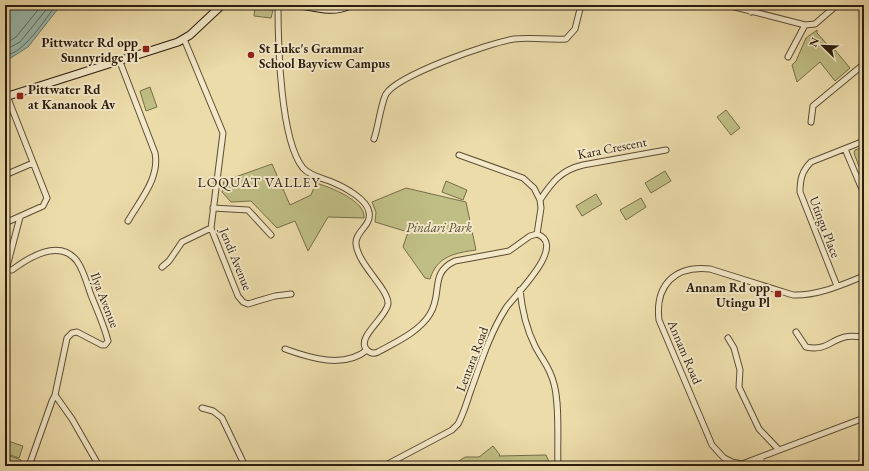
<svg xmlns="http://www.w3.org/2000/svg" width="869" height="471" font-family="'EB Garamond',serif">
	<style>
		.green { fill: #bfbe84; stroke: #766e4a }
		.water { fill: #9abaaf; stroke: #6e7b6f }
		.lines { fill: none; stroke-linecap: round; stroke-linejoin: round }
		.shore { stroke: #636c5f; stroke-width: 1 }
		.minor-casing { stroke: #5c4d36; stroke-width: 7 }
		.secondary-casing { stroke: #2c1d0f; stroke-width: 9 }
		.minor { stroke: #f3e8c8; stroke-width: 5 }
		.secondary { stroke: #f3e8c8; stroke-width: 7 }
		.poi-dot { fill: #8f2418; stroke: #f3e8c8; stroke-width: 1.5 }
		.labels { text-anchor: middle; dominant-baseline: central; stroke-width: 4; stroke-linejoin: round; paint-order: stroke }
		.poi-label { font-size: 13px; font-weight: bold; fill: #2c1d0f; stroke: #f3e8c8; text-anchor: end }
		.street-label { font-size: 13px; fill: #2c1d0f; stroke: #f3e8c8 }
		.park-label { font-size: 13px; font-style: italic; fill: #584d32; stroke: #f3e8c8 }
		.neighbourhood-label { font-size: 14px; letter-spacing: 1px; fill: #2c1d0f; stroke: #f3e8c8 }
	</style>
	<rect width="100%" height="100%" fill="#ecdcaa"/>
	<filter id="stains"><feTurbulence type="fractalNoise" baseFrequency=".005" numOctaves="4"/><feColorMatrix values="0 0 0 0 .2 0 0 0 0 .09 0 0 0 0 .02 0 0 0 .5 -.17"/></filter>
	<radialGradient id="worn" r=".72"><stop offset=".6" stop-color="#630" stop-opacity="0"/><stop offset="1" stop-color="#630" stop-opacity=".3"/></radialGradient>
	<path class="green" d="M255,7L273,10L271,18L254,16Z
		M817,30V33L833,51L835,50L850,68L835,81L820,62L797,82L792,65L796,61L806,38Z
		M150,87L157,107L146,111L140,91Z
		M726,110L740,128L731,135L717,117Z
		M864,147V180L854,153L855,150Z
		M272,164L290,205L311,195L316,183C330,187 366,201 364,218L328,217L308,251L295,221L277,228L251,201L231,202L222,192L224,181Z
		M665,171L671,181L651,193L645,183Z
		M446,181L467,190L463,200L442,192Z
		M406,188L466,202L476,250C455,253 437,256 430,279L425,278L403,247L408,232L375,222L376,212L372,202Z
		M596,194L602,204L582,216L576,206Z
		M641,198L646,207L626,220L620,210Z
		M5,440L23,446L19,458L5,453Z
		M493,446L500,455L499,456L546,455L551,466H451L465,457H479Z
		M5,454L21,460L19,466H5Z"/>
	<path class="water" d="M5,5H61L28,47L9,59L5,58Z"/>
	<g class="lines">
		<path class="shore" d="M5,44L16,37L42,5
			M5,50L20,42L50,5
			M5,55C22,56 46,18 56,5"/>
		<defs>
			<path id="minor" d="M278,5C278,42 280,140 303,168C310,176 322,178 332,182C344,187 367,199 369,212C372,226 355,231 356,244C358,265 389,289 388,304C386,318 355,338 367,350C370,353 374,354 378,352C396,342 419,332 430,314C443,293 429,273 455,261L509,251L530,236L537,234
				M727,5L805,25
				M751,12L755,5
				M184,39L223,133L211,228L238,296L243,302L248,304L275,296L291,294
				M788,57L805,25L815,24L837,5
				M120,62L155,153C160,178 140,200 128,221
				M811,122L813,106L864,64
				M374,139C378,128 381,103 386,94C398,75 489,43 514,39C531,37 548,40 566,39L575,29L581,5
				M845,149L864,194
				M459,155L523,178L534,188L540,200
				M5,175L33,163
				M213,208L248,210L271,235
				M5,223L43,206L47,198L7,96
				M537,234L541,208L540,200C552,182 561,170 583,165L666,150
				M162,267L169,261L182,242L211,228
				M6,270H12C28,258 59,238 77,261C84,271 87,284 91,295C97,310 104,325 108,341L105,345H102L77,332L72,333L67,338L55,395L52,401L29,466
				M5,274L20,217
				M864,276C841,285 818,296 793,295L710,269C674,265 655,286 659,320L712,445L724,458L732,462L742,464L864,418
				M837,286L800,192C800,179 802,171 811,162L864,141
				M520,290C522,310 526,328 535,346C542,360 550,367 554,384C560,406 557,442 558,466
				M796,332L806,347C826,351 829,341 845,337C851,335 858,337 864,337
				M728,338L734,348L740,370L739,387L759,429L779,450
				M285,349C310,358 344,369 367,350
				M55,395L72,419L99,466
				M202,408L213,411L222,418L245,466
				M760,458L763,466
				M384,466L452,430L458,424C464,413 467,401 471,390C481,362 490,333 506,308C515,295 568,245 537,234"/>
			<path id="secondary" d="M301,5C317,8 334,13 350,5
				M5,97L178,42L190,35L222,5"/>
		</defs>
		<use href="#minor" class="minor-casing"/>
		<use href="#secondary" class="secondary-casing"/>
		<use href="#minor" class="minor"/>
		<use href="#secondary" class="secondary"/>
	</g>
	<g class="poi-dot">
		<rect x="142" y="45" width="8" height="8" rx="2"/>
		<circle cx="251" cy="55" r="4"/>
		<rect x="16" y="92" width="8" height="8" rx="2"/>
		<rect x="774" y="290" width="8" height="8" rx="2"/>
	</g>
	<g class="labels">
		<g class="poi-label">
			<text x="138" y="42">Pittwater Rd opp<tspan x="138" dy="15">Sunnyridge Pl</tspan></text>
			<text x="259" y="48" text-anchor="start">St Luke's Grammar<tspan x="259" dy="15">School Bayview Campus</tspan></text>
			<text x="28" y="89" text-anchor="start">Pittwater Rd<tspan x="28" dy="15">at Kananook Av</tspan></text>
			<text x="770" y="287">Annam Rd opp<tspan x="770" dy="15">Utingu Pl</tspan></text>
		</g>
		<g class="street-label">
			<text transform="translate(612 148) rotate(-11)">Kara Crescent</text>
			<text transform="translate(825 227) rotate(69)">Utingu Place</text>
			<text transform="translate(236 259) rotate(68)">Jendi Avenue</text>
			<text transform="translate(105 300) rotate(69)">Ilya Avenue</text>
			<text transform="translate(685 352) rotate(67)">Annam Road</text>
			<text transform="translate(472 359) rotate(-69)">Lentara Road</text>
		</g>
		<g class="park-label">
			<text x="439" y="227">Pindari Park</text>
		</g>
		<g class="neighbourhood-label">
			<text x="259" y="182">LOQUAT VALLEY</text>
		</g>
	</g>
	<rect width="869" height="471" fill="none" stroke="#ecdcaa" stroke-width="20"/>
	<rect x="6" y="6" width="857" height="459" fill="none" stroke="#2c1d0f" stroke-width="2"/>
	<rect x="10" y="10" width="849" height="451" fill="none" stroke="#2c1d0f"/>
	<g transform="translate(823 46) rotate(293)" stroke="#f3e8c8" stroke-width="3" paint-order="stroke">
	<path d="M0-3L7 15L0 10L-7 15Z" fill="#2c1d0f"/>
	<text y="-6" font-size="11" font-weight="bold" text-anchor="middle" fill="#2c1d0f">N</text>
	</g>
	<rect width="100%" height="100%" filter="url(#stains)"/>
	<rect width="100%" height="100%" fill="url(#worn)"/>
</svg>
